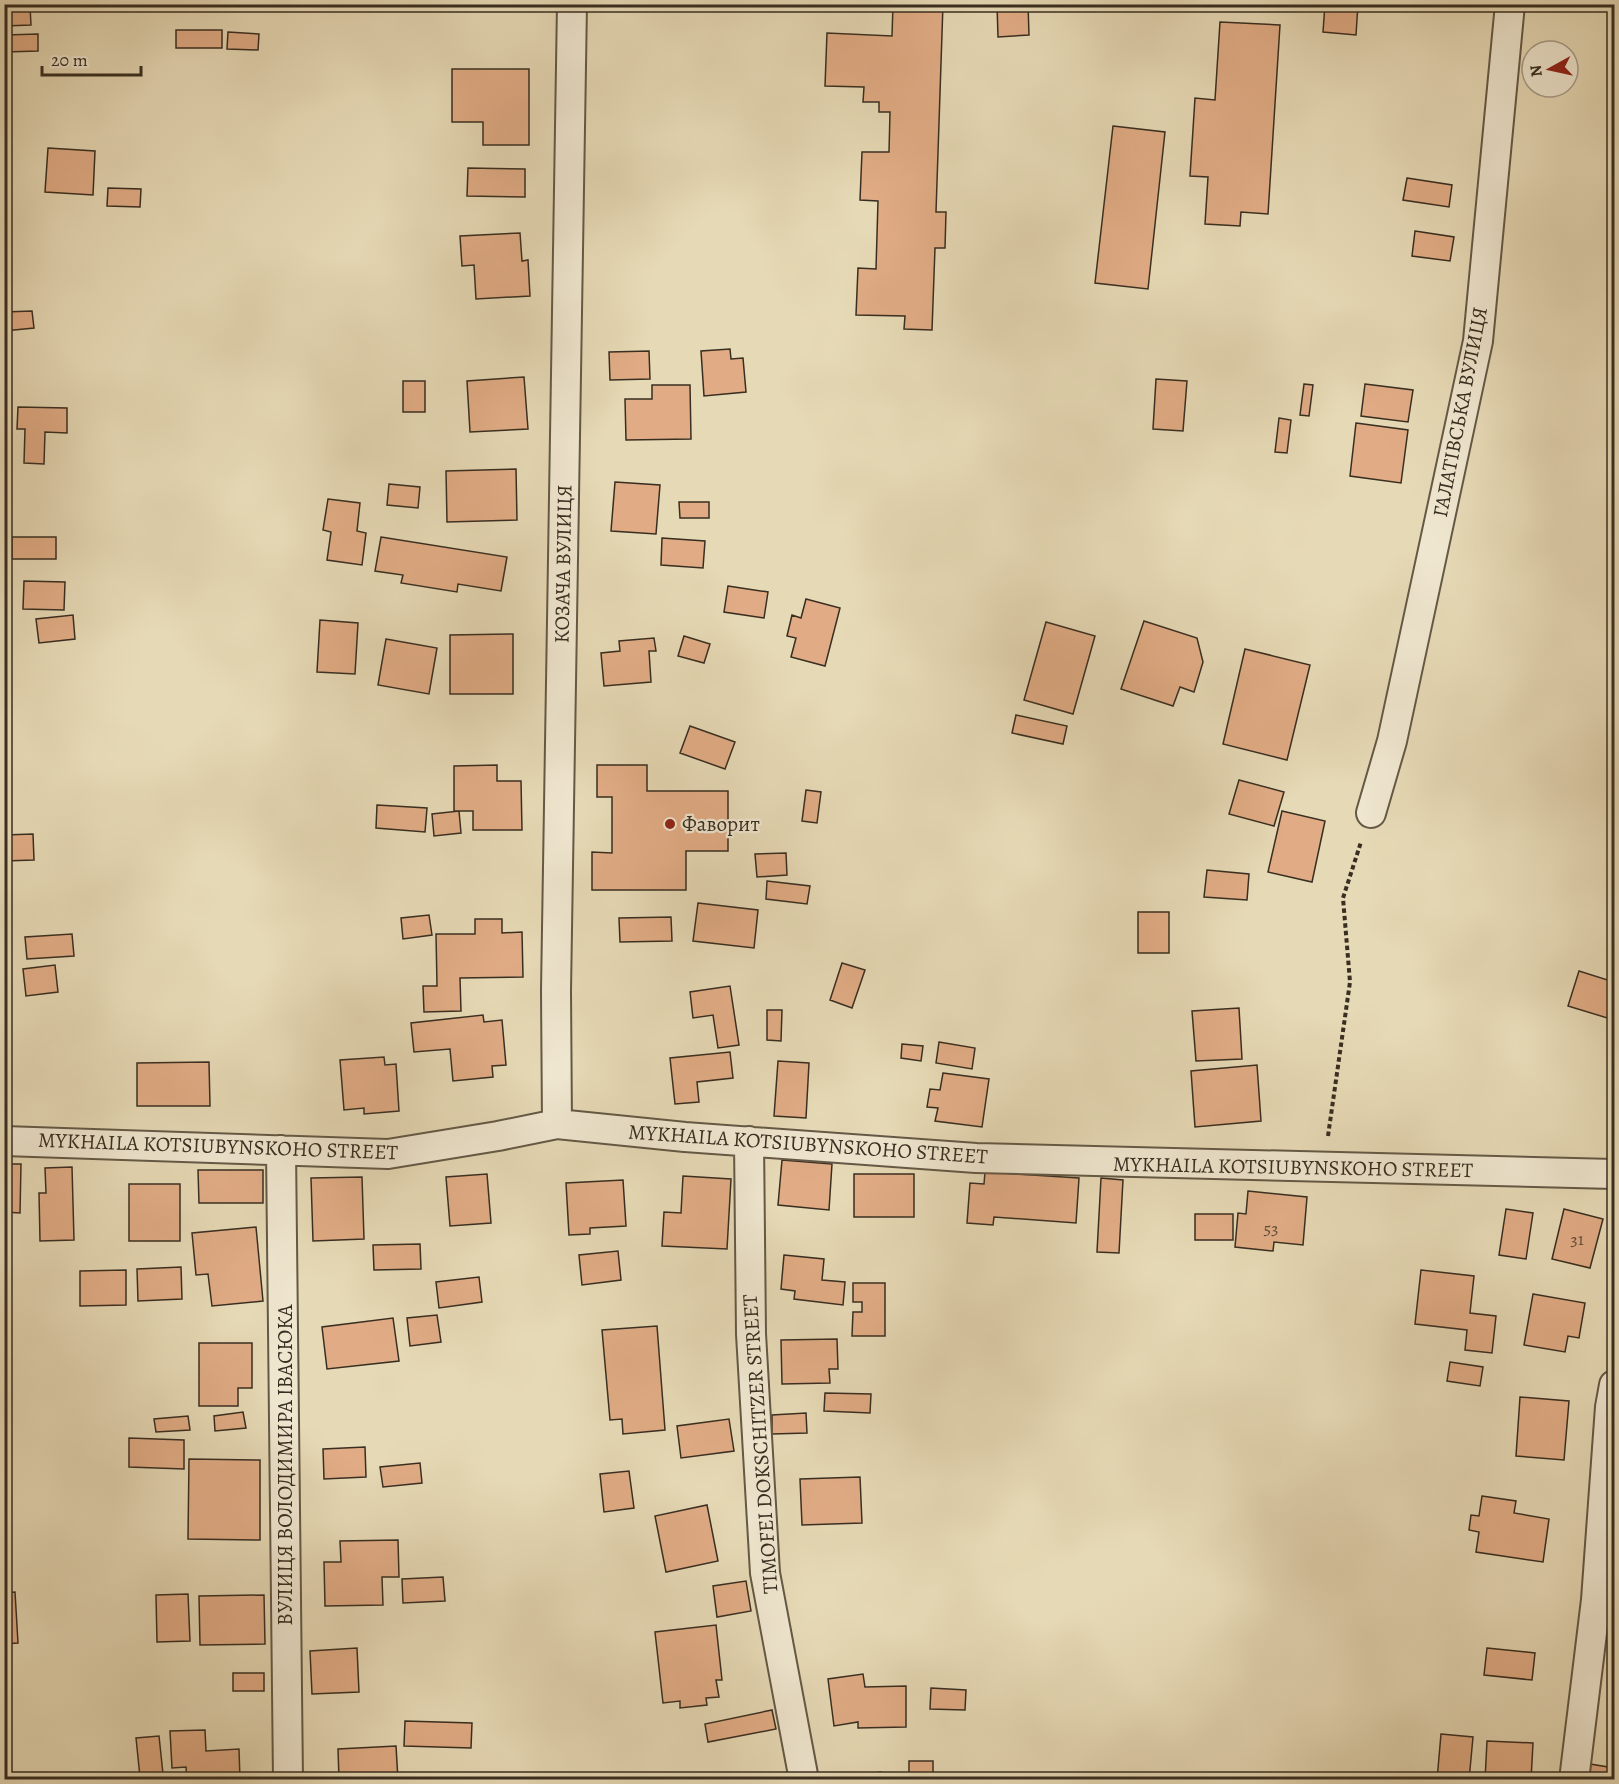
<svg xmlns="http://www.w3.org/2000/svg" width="1619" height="1784" font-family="Alegreya,serif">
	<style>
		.building { fill: #e1ac85; stroke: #382e21; stroke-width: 1.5 }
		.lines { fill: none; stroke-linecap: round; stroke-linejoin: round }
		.minor-casing { stroke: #645946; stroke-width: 32 }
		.path { stroke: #382e21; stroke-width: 4; stroke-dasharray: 4.5 3; stroke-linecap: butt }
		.minor { stroke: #efe6cf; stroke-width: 28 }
		.poi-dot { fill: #8f2418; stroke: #efe6cf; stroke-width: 2 }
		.labels { text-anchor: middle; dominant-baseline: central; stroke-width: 4.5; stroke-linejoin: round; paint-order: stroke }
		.number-label { font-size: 18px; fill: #624e3a }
		.street-label { font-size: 21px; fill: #382e21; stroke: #efe6cf }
		.poi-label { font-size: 21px; fill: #382e21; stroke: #efe6cf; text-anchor: start }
	</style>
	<rect width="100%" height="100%" fill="#e6d9b5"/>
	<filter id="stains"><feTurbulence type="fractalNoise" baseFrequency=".00333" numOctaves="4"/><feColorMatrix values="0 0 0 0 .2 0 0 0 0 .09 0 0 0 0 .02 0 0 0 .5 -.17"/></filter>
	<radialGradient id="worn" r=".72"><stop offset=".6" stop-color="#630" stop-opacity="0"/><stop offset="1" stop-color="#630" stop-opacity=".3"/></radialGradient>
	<path class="building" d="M893,4H943L936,212H946L945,248H935L932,330L904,329L905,316L856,315L858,268L876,269L878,201L860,200L862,152H889L890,112H879V102H863L864,87L825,86L827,33L892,36Z
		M997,4H1028L1029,35L998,37Z
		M1325,4H1358L1356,35L1323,32Z
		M30,6L31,25L4,26V7Z
		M1220,22L1280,25L1268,214L1241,212L1240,226L1205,224L1208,177L1190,176L1195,98L1215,100Z
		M176,30H222V48H176Z
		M228,32L259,34L258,50L227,49Z
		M38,34V51L5,52V35Z
		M452,69H529V145H483V122H452Z
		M1113,126L1165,132L1148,289L1095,283Z
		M48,148L95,151L93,195L45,192Z
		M468,168L525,169V197L467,196Z
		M1407,178L1452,185L1449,207L1403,200Z
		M108,188L141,189L140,207L107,206Z
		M1415,231L1454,237L1450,261L1412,256Z
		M520,233L522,261L528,260L530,296L476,299L474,265L462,266L460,236Z
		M32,311L34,328L4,331V312Z
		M730,349L731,359L743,358L746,392L704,396L701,351Z
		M649,351L650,379L610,380L609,352Z
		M524,377L528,429L470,432L467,381Z
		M1156,379L1187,381L1183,431L1153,429Z
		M403,381H425V412H403Z
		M1304,384L1313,385L1309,416L1300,415Z
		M1365,384L1413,390L1408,422L1361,416Z
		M652,385H690L691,439L626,440L625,399H652Z
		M18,407L67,408V433L45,432L44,464L24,463L25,429H17Z
		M1279,418L1291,420L1287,453L1275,452Z
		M4,421H7L9,445H4Z
		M1356,423L1408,430L1401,483L1350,476Z
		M516,469L517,520L447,522L446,471Z
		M615,482L660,485L656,534L611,531Z
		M389,484L420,487L418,508L387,505Z
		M328,499L360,503L357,531L366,533L362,565L327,560L331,532L323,530Z
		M679,502H709V518H680Z
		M12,537H56V559H12Z
		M381,537L507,557L501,591L458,584L457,592L401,583L403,575L375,571Z
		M662,538L705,541L703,568L661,565Z
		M24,581L65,582L64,610L23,609Z
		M728,586L768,592L764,618L724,612Z
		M806,599L840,608L825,666L791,657L796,638L787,636L792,615L801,618Z
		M73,615L75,639L39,643L36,619Z
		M4,617H7L10,663L4,664Z
		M320,620L358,623L355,674L317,672Z
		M1144,621L1197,638L1203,662L1194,692L1180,687L1173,706L1121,689Z
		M1046,622L1095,636L1073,714L1024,700Z
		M513,634V694H450V635Z
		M684,636L710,644L704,663L678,656Z
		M654,638L656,651H649L651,682L604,686L601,653L620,651L619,641Z
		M386,639L437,648L429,694L378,685Z
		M1245,649L1310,665L1287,760L1223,744Z
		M1016,715L1067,726L1063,744L1012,733Z
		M690,726L735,742L725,769L680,753Z
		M497,765V781H521L522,830H473V811H454V766Z
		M597,765H647V791H728V851H686V890H592V852L612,853V797H597Z
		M1239,780L1284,792L1274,826L1229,814Z
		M806,790L821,792L817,823L802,821Z
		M377,805L427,808L425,832L376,828Z
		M459,811L461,833L434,836L432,814Z
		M1282,811L1325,821L1312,882L1268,872Z
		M33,834L34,860L4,861V835Z
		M786,853L787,875L757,877L755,854Z
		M1207,870L1249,874L1247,900L1204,897Z
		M767,881L810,886L807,904L766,899Z
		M698,903L758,910L754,948L693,941Z
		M1138,912H1169V953H1138Z
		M429,915L432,935L403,939L401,918Z
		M671,917L672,941L620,942L619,918Z
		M475,919H502V933L522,932L523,977L460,978L461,1011L424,1012L423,986H437L436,934H475Z
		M72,934L74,956L27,959L25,937Z
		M842,963L865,970L852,1008L830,1000Z
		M55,965L58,992L26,996L23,969Z
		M1579,971L1614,982V1020L1568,1006Z
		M730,986L739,1045L718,1048L713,1015L693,1018L690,992Z
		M1239,1008L1242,1059L1196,1061L1192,1011Z
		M767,1010H782L781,1041L767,1040Z
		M483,1015L484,1022L502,1020L506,1065L492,1066L493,1077L453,1081L450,1049L414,1052L411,1023Z
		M939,1042L975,1048L972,1069L936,1063Z
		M902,1044L923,1046L921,1061L901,1058Z
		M730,1052L733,1078L697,1082L699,1102L675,1104L670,1058Z
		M384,1057L385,1065L396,1064L399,1111L364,1114V1108L344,1110L340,1060Z
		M778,1061L809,1063L806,1118L774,1116Z
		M209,1062L210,1106H137V1063Z
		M1257,1065L1261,1121L1195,1127L1191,1071Z
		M943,1073L989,1079L982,1127L935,1121L938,1108L927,1107L930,1089L940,1090Z
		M782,1160L832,1164L829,1210L778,1205Z
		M4,1164H21L20,1213L4,1212Z
		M72,1167L74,1240L40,1241L39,1193H46L45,1168Z
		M198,1170H263V1203H199Z
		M985,1172L1079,1178L1076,1223L994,1217L993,1225L967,1223L970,1183L984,1184Z
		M487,1174L491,1223L450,1226L446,1177Z
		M854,1174H914V1217H854Z
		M683,1176L731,1179L727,1249L662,1246L664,1212L681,1213Z
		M362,1177L364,1239L313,1241L311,1178Z
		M1101,1178L1123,1180L1119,1253L1097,1252Z
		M623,1180L626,1226L590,1228V1234L569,1235L566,1183Z
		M129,1184H180V1241H129Z
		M1248,1191L1307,1197L1303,1245L1274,1242L1273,1251L1235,1247L1238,1213L1246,1214Z
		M1506,1209L1533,1213L1526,1259L1499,1255Z
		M1564,1209L1603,1219L1590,1268L1552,1259Z
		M1195,1214H1233V1240H1195Z
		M256,1227L263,1301L212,1306L208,1274L196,1275L192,1233Z
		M420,1244L421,1269L374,1270L373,1245Z
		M618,1251L621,1280L582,1285L579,1255Z
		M784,1255L824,1259L822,1280L845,1282L843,1305L794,1299L795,1291L781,1289Z
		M181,1267L182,1299L138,1301L137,1269Z
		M126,1270V1305L80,1306V1271Z
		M1421,1270L1474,1276L1470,1313L1496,1316L1492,1353L1465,1350L1467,1330L1415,1324Z
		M479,1277L482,1302L439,1308L436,1282Z
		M853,1283H885V1336H852L853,1312H862V1302H853Z
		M1533,1294L1585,1303L1579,1338L1568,1336L1565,1352L1524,1345Z
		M437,1315L441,1342L410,1346L407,1318Z
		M393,1318L399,1361L327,1369L322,1327Z
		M657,1326L665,1430L623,1434L622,1419L610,1420L602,1330Z
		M837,1339L838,1369H829L830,1383L782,1384L781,1340Z
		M199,1343H252V1388H238V1406H199Z
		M1450,1362L1483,1367L1480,1386L1447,1381Z
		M825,1393L871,1394L870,1413L824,1411Z
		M1520,1397L1569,1401L1564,1460L1516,1456Z
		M243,1412L246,1428L215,1431L214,1416Z
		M806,1413L807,1433L772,1434V1415Z
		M188,1416L190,1430L156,1432L154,1419Z
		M729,1419L734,1451L681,1458L677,1426Z
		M129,1438L184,1440V1469L129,1467Z
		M365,1447L366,1477L324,1479L323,1449Z
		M189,1459L260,1460V1540L188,1539Z
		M420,1463L422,1483L383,1487L380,1467Z
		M629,1471L634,1508L604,1512L600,1474Z
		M860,1477L862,1523L802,1525L800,1479Z
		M1482,1496L1516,1501L1514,1513L1549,1519L1543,1562L1476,1552L1479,1532L1469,1530L1471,1515L1479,1516Z
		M707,1505L718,1561L666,1572L655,1516Z
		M398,1540L399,1577H382L383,1605L325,1606L324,1562H341L340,1541Z
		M443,1577L445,1601L403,1603L402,1579Z
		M746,1581L751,1611L717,1617L713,1586Z
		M15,1592L18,1643L4,1644V1593Z
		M188,1594L190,1641L157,1642L156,1595Z
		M264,1595L265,1644L200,1645L199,1596Z
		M716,1625L722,1680H716L719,1697L706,1698L707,1705L680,1708V1701L663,1703L655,1632Z
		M357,1648L359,1692L312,1694L310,1651Z
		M1487,1648L1535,1653L1532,1680L1484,1675Z
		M233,1673H264V1691H233Z
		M863,1674L865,1687L906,1686V1727L858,1728V1722L834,1726L828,1679Z
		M931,1688L966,1690L965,1710L930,1709Z
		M772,1710L776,1729L708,1742L705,1724Z
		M405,1721L472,1723L471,1748L404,1746Z
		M205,1730L206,1751L239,1749L240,1780H187L186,1767L172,1768L170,1731Z
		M1441,1734L1473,1737L1469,1780H1437Z
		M159,1736L163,1774L140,1777L136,1738Z
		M1487,1741L1533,1743L1531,1780H1485Z
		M396,1746L398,1780H339L338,1749Z
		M909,1761H933V1780H909Z
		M1590,1764L1614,1768V1780H1588Z
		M881,1772L882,1780H846V1777Z"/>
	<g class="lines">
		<defs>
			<path id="minor" d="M1371,813L1392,741L1478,341L1510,4
				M557,1124L556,991L572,4
				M4,1141L388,1154L498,1136L557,1124L685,1137L976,1158L1614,1174
				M749,1141L751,1334L765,1573L804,1780
				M281,1150L288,1780
				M1574,1780L1596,1600L1610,1407L1614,1385"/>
		</defs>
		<use href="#minor" class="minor-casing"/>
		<path class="path" d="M1328,1136L1350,982L1343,898L1361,842"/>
		<use href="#minor" class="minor"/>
	</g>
	<circle class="poi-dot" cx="670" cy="824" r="6"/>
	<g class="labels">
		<g class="number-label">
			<text x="1271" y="1228">53</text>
			<text x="1577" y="1239">31</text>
		</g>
		<g class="street-label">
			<text transform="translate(1460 412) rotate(-79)">ГАЛАТІВСЬКА ВУЛИЦЯ</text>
			<text transform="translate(563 564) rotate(-89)">КОЗАЧА ВУЛИЦЯ</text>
			<text transform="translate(808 1144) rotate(4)">MYKHAILA KOTSIUBYNSKOHO STREET</text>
			<text transform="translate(218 1146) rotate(2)">MYKHAILA KOTSIUBYNSKOHO STREET</text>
			<text transform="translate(1293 1167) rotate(1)">MYKHAILA KOTSIUBYNSKOHO STREET</text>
			<text transform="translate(760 1444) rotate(-94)">TIMOFEI DOKSCHITZER STREET</text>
			<text transform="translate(285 1465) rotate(-90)">ВУЛИЦЯ ВОЛОДИМИРА ІВАСЮКА</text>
		</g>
		<g class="poi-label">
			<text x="682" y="824">Фаворит</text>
		</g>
	</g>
	<rect width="1619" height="1784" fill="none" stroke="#e6d9b5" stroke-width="24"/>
	<rect x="6" y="6" width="1607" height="1772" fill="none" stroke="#382e21" stroke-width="3"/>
	<rect x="12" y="12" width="1595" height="1760" fill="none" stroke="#382e21" stroke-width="1.5"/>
	<g transform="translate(1550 69) rotate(262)"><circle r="28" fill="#efe6cf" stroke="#a69c89" stroke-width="1.5"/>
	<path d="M0-4.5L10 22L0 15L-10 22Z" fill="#8f2418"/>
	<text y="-9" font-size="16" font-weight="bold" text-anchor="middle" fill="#382e21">N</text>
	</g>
	<path d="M42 66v9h99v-9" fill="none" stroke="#382e21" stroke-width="3"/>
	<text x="51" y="66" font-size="18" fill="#382e21" stroke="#efe6cf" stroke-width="4.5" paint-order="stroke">20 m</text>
	<rect width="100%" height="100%" filter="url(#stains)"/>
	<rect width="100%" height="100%" fill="url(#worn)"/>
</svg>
